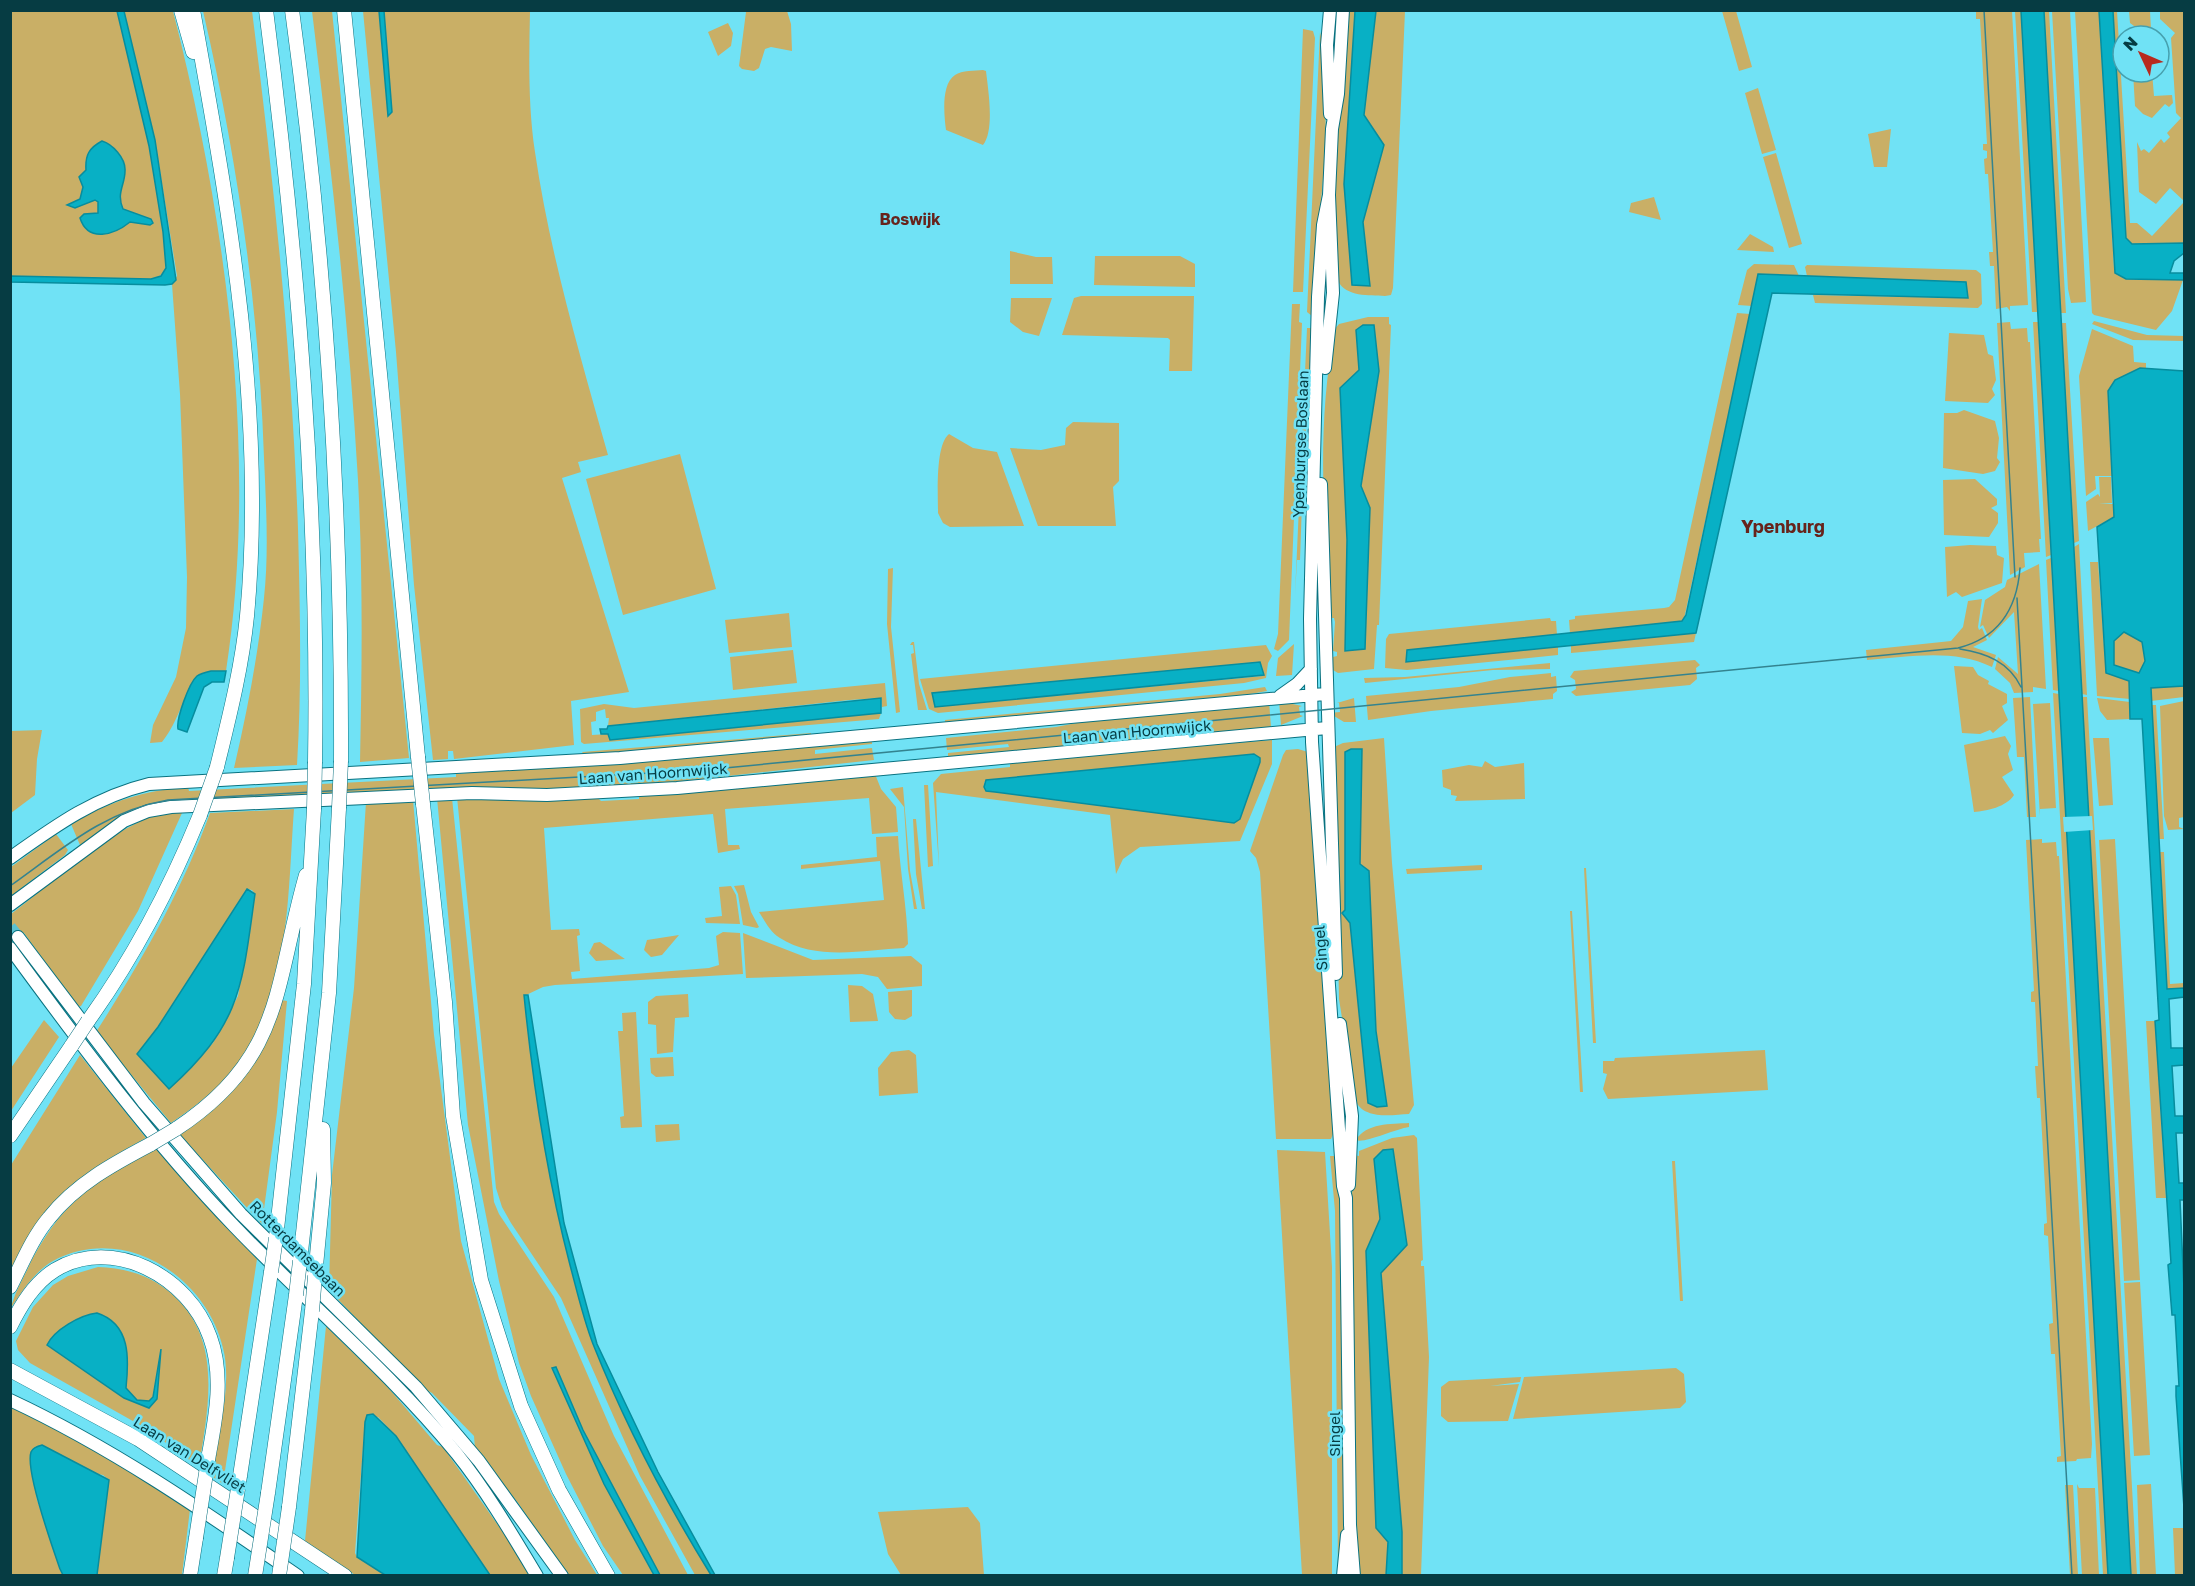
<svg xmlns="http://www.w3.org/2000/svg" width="2195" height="1586" font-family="'Golos Text',sans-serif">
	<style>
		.green { fill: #c9af66; fill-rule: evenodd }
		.water { fill: #08b0c5; stroke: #078d9e; stroke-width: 1.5; fill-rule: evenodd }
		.pier { fill: #70e2f5 }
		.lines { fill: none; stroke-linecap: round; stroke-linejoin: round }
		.major-tunnel { stroke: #5bc1d1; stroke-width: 12; stroke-dasharray: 12 6; stroke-linecap: butt }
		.major-casing { stroke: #097280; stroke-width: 14 }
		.highway-casing { stroke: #097280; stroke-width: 15 }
		.major { stroke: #fff; stroke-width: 12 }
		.highway { stroke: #fff; stroke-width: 14 }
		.tram { stroke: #33838f; stroke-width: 1.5 }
		.highway-bridge-casing { stroke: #097280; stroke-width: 15; stroke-linecap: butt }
		.highway-bridge { stroke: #fff; stroke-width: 14 }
		.labels { text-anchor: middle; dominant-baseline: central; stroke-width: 5; stroke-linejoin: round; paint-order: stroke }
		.street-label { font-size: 15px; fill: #063c43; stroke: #70e2f5 }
		.neighbourhood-label { font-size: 16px; font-weight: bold; fill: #67231b; stroke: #70e2f5 }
		.quarter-label { font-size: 18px; font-weight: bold; fill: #67231b; stroke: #70e2f5 }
	</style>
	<rect width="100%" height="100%" fill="#70e2f5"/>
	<path class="green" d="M10,11H121L150,130L170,253L165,254C167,267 166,276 151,279L11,276Z
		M124,11H173C226,218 259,458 226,671C184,671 185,715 162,742L150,743L153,725L176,677L186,628L187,577L180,394L172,284L177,276L155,140Z
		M203,11H252C274,183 292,355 298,529C300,610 302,684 297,765L234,768C247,712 258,656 264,598C269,552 266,504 264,458C259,307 237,157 203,11Z
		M312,11H332L409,758L360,762C362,668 363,574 358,480C349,323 331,167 312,11Z
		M363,11H379L388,115L392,112L384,11H530C529,57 528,106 535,152C550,255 580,355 608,455L578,462L581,472L562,478L629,692L571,701L574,745L454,759L453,751H448V759L433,760L414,585L396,352Z
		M749,11H787L791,24L792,51L771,47L765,49L759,68L754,71L742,69L739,66L746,12Z
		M1345,11H1355L1344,184L1352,284L1370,286L1363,222L1384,145L1364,115L1376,11H1405L1393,288L1391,295L1385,296C1369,295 1346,297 1338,281L1333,196Z
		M1722,11H1736L1752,67L1739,71Z
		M1976,11H2012L2028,305L2010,306V311L2007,307L1996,309L1994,266H1990L1989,252H1993L1988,174H1985L1984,159L1987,158V151L1983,150V144H1987L1980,19H1976Z
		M2015,11H2021L2038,312H2032Z
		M2044,11H2049L2066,313H2061Z
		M2052,11H2070L2086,302L2071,303L2068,289Z
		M2075,11H2099L2114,268L2126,279L2183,280L2172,311L2156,330L2094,315L2092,313Z
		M2113,11H2117L2130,223H2137L2152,236L2184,202V243L2132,244L2126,238Z
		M2129,11H2150L2151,29L2146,35L2130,23Z
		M2160,11H2184V201L2170,188L2156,204L2139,192L2137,142L2141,151L2144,149L2149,153L2161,139L2164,143L2170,137L2167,133L2181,118L2176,113L2171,38L2175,33L2160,19Z
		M728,23L733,33L731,46L718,56L708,32Z
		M1303,29L1313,31L1315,38L1303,292H1293Z
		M1320,32L1324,50L1326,140L1312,316L1307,312Z
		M983,70L986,71C988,89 995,130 983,145L946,130C944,115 941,84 955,75C962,70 975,71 983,70Z
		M2133,72H2152L2154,96L2172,95L2173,103L2169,107L2165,104L2152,118L2143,114L2135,106Z
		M1758,88L1776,150L1762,154L1745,93Z
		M1891,129L1887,167H1874L1868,134Z
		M1776,153L1802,244L1789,248L1763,157Z
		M1654,197L1661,220L1629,212L1631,203Z
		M1750,234L1773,247L1774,252L1737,250Z
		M1010,251L1036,257H1052L1053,284H1010Z
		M1095,256H1180L1195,264V287L1094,285Z
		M1754,264L1794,265L1799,276L1759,274L1752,306L1738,305L1747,270Z
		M1807,265L1976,270L1981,274L1982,304L1978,308L1815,303L1813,295L1968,298L1965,282L1807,276L1805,267Z
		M1081,296H1194L1192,371H1169L1170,340L1168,338L1062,335L1074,298Z
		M1011,298H1052L1039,336L1023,332L1010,322Z
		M1292,304H1300L1299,322L1302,323L1289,640L1278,651L1274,649L1278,634Z
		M1737,313L1750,314L1684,619L1679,623L1570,633L1569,620L1575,619V616L1664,608L1669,607L1675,600Z
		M1368,317H1389V324L1391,325L1379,625H1377L1374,669L1338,673L1333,670V657L1337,656V652L1333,651L1335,622L1334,618H1330C1324,522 1316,425 1335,329L1339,324ZM1363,325H1374L1379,371L1361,486L1370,508L1365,649L1345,651L1347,541L1340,388L1359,370L1356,330Z
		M2094,321L2147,335L2184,336V341L2133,340L2092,324Z
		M2010,322L2011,329L2027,328L2028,342H2030L2041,539H2039L2040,552L2024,553L2025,567L2010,575L1997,323Z
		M2033,322H2038L2051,555L2046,557Z
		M2061,323H2066L2079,541L2074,543Z
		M1307,328H1315V357L1304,445L1300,560H1297L1295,595Z
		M2092,329L2133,346L2134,362L2146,363V368H2140L2108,391L2112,476H2095L2096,489L2086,496L2079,376Z
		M1949,333L1984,335L1988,354L1993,356L1996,380L1992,389L1995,395L1988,403L1945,401Z
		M1964,410L1995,421L1999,438L1997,458L2000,462L1995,471L1983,474L1943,468L1944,413H1957Z
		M1073,422L1119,423V481L1113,487L1116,526H1038L1010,448L1041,450L1065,445L1066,428Z
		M949,434L973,448L997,452L1024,526L950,527L943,523L938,513C938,495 935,445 949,434Z
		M680,454L716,589L623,615L586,479Z
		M2099,477H2111L2112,503L2099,504H2113L2114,517L2088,531L2086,502L2098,494L2100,497Z
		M1975,479L1997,499V505L1991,508L1998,513V523L1989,537L1944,535L1943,480Z
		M2079,544L2087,695L2082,694L2074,547Z
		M1970,545L1996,546L1997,555L2004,558L2002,583L1962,597L1956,592L1947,597L1945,547Z
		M2051,558L2059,691L2053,690L2046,560Z
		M2090,562H2098L2106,673L2129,681L2130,699L2097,696Z
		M2039,564L2046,689L2033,687V692L2014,693L2010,683L1995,669L1998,657L2018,674L2014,612L1989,638L1983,625L1980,627L1985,600L2005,587L2007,580Z
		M893,568L891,627L900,712L896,713L887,624L888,569Z
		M1982,599L1978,627L1979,630L1982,628L1987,640L1973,647L1996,655L1992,667C1953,648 1909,657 1867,660L1866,650L1951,641L1963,627L1968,601Z
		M789,613L792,647L729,653L725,620Z
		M1550,618L1551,621H1556L1557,635L1407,650L1406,662L1558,647V655L1407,670L1385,668L1386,639L1389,634Z
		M2124,632L2142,642L2145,661L2139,673L2114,665V641Z
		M1696,633L1694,642L1571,653V646Z
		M912,642H914L919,684L927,710H918L911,654L914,653L913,645H910Z
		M1294,644L1292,675L1276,676L1278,658Z
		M1266,645L1272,656L1268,663L1266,678L1244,683L938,713L929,709L920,679ZM1262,665L1263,676L936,707L932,693Z
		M793,650L797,683L733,690L730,657Z
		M1695,660L1700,665L1696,668L1697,679L1690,685L1576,696L1571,692L1576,689L1575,680L1570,677L1574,671Z
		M1550,663V669L1493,670L1365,683L1364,678L1405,677Z
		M1954,666L1973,667L1978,675L1989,681L1988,684L2007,694V703L2002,706L2008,720L1993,733L1990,730L1980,734L1962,733Z
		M1551,673V677L1556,676L1557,691L1553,694V699L1431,711L1368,720L1366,696L1459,687L1510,677Z
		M885,683L887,706L882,707L881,698L849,700L608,726L609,718H606L605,709L596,712V721L591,722L592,735L608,734L610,740L881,713L879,719L584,744L581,742L580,709L604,704L634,708Z
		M2184,686V697L2151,701L2150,688Z
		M1265,687L1267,691L1250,694L945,724V720L1220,694Z
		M2053,693L2059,694L2108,1575H2103Z
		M2030,697L2036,817H2027L2024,757H2017L2013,698Z
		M2082,697H2087L2137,1575H2131Z
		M1354,698L1356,722H1344L1329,713L1340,712L1339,703H1337Z
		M2097,698L2130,702V719L2107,720L2100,711Z
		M1269,701L1271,727L948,757V753L1009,747L1008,744L947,750L946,738L1056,727L1107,717Z
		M1279,701L1302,706L1299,707L1300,715L1303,716L1281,725Z
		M2184,701V817L2179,818V827L2184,829L2168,830L2164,816L2160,706Z
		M2050,703L2056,808L2040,809V816L2033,704Z
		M2151,705H2156L2164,839H2159Z
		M42,730L37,759L35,795L11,813V731Z
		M811,733V737L585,756L582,752Z
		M2005,736L2011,746L2008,754L2013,770L2002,777L2014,795C2006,807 1987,811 1974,812L1964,745Z
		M1384,738L1392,863L1414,1105L1409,1114C1391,1115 1364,1120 1355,1100L1339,999L1334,747L1343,743ZM1352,749H1362L1360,864L1372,948L1376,1031L1387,1106L1377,1107L1368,1103L1350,923L1343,915L1345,910V752Z
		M2093,738H2109L2113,805L2099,806Z
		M872,740V744L815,750V754L872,748L874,760L655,784L536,790L483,787L174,803L80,845L71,824C108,802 145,790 188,787L189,791L456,777V774Z
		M1272,740V764L1240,841L1140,847L1123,859L1116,874L1110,815L936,792L939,867L933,783L941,774L1010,767V761ZM1254,754L1260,762L1240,819L1234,823L995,792L984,783L986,780Z
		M1298,749L1308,752L1333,1134L1331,1139H1276L1260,872L1256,858L1250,851L1283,755L1286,750Z
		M1485,761L1495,767L1524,763L1525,799L1455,801L1457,796L1451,795V790L1443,787L1442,770L1469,765L1482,767Z
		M875,774L881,789L896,807L898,832L872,834L869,798L725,809L728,845H739L740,849L718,853L713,814L544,828L551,930L579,929L580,935L577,936L580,971L571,972L572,979L709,968L719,965L716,936L723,932L740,933L743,974L555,985L543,987L524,996C536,1114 556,1232 593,1344L686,1533L711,1575H695L640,1476L561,1298L511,1223L502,1207L496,1188L457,797L596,796L601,801L639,799V794Z
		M924,785H928L933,866L928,867Z
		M903,787L910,871L917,909H914L908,869L904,807L890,789Z
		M437,798H452L494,1202L499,1214L554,1297L614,1436L688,1575H660L583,1430L556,1368L553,1369L604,1484L654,1575H623L603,1546L566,1474L531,1396L519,1363L499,1281L468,1125Z
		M413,800L434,1035L461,1241L499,1379L531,1455L575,1540L597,1575H567L518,1503L475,1448L474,1436L432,1393L424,1389L329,1290L332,1175L354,988L366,802Z
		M294,809C288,889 290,986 244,1055C225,1084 199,1104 171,1123L96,1032C141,962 182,891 210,813ZM247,889L252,890L255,894L238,996L213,1043L169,1088L137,1054L158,1027Z
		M167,811L182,813L138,911L81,1006L77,1007L24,933L11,942V914C60,877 108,829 167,811Z
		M913,819H916L925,909H922L916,874Z
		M56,834L68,850L65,855L11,896V867Z
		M898,836C900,872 907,907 908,944L904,948C865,950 815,961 780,938C770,932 765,921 759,912L884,900L880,861L801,869V865L877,857L876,837Z
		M2042,839V843L2056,842L2057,856H2059L2092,1444L2091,1458L2077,1459L2076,1461L2057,1462V1457L2061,1456L2055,1354H2051L2049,1324L2053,1323L2048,1236L2044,1235V1224L2047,1223L2040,1098H2037L2035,1066H2038L2035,1002H2031V992L2034,991L2026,840Z
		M2115,839L2140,1280L2124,1281L2099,840Z
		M2160,852H2164L2170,984L2184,983V988L2167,989Z
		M1482,865V870L1407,874L1406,869Z
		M1584,868H1586L1596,1043H1593Z
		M744,885L751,912L759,927L757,928L743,925L738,894L734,886Z
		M731,886L736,895L740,924L706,923L705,918L722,916L719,887Z
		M1570,911H1572L1583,1092H1580Z
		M743,933L813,960L911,956L922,965V986L887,989L878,977L862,974L746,978Z
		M679,935L662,955L651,957L644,950L647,940Z
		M600,942L625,959L596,961L589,953L594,943Z
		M848,985L862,986L873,994L878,1021L850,1022Z
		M912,990V1016L905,1020L895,1019L889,1012L888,992Z
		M688,994L689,1017L675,1018L673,1052L657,1054L656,1025L648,1024V1002L656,996Z
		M281,1000L287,1001L277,1112L262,1224L178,1133L207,1111Z
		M636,1012L642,1127L621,1128L620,1117L624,1116L618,1031H623L622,1013Z
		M44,1020L59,1037L11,1111V1068Z
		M2146,1021H2155L2166,1198H2156Z
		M909,1050L916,1055L918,1093L879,1096L878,1068L891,1052Z
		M1765,1050L1768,1090L1608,1099L1603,1089L1607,1074L1603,1073V1061H1614L1615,1058Z
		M80,1055L146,1138C104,1161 64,1183 37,1224C26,1239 19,1257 11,1273V1165Z
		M673,1057L674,1076L656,1077L651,1073L650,1058Z
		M1409,1123V1127C1395,1129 1364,1144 1356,1140C1366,1123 1391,1124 1409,1123Z
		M679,1124L680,1140L656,1142L655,1125Z
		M1414,1135L1417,1138L1423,1260L1421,1261V1266H1424L1429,1357L1421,1575H1402V1532L1381,1273L1407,1245L1382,1152L1376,1156L1380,1219L1366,1251L1376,1528L1388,1542L1386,1575H1358L1351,1215L1354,1155L1359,1156V1151L1392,1138Z
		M154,1147L257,1259L223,1484L210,1475C217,1435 233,1388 223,1348C206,1276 124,1223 53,1261C35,1271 22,1291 11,1308C14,1294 23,1279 29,1266C63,1199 93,1185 154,1147Z
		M1277,1150L1325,1152L1332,1267V1575H1302Z
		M1330,1156H1337L1341,1215L1344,1527L1338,1575L1335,1211Z
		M1672,1161H1675L1683,1301H1680Z
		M98,1267C127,1268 153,1276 174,1296C223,1341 208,1408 199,1467L147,1429L30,1363L18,1350L16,1341L33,1307L53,1285L68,1276ZM90,1314C135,1318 129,1364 124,1397L51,1338L74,1321Z
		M2140,1282L2150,1455L2134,1456L2124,1283Z
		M326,1326L386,1385L437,1445L443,1447L533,1575H490L396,1436L378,1417L365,1422L355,1553L357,1557L385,1575H355L305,1541Z
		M1676,1368L1684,1374L1686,1402L1680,1408L1513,1419L1524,1377Z
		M1521,1377L1520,1382L1490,1386L1519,1384L1508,1421L1448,1422L1441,1416V1387L1449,1381Z
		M10,1407L77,1438L190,1509L182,1575H97L109,1480L103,1475L31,1460L37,1500L63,1575H11Z
		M2077,1484L2079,1488H2095L2099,1575H2082Z
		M2151,1484L2156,1575H2140L2137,1485Z
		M2065,1485H2073L2078,1575H2070Z
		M968,1507L980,1523L984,1575H901L888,1554L878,1512Z
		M2173,1528H2184V1575H2175Z"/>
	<path class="water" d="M117,11H124L155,140L176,280L172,284L165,285L11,282V276L151,279L161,276L166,268L163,232L149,146Z
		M379,11H384L392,112L388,116Z
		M1355,11H1376L1364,115L1384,145L1363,222L1370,286L1352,285L1344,184Z
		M2021,11H2044L2131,1575H2108Z
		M2099,11H2113L2126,238L2132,244L2184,243V253L2174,261L2170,273H2184V280L2126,279L2115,273Z
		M102,141C112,144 126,158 125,171C125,185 116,193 123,209L151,219L153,223L150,225L130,222C114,235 88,243 80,218L84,214L98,213V202L95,200L75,208L67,205L80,199L83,187L79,177L86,170C85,155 89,148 102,141Z
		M1758,274L1966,282L1968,298L1772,293L1696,633L1406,662L1407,650L1682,621L1686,615Z
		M1363,325H1374L1379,371L1361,486L1370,508L1365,649L1345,651L1347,540L1340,388L1359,370L1356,330Z
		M2140,368L2184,371V686L2151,688L2167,989L2184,988V997L2169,999L2171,1048H2184V1065L2172,1066L2175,1116H2184V1133H2176L2179,1183H2184V1200H2180L2184,1289V1508L2176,1396V1386H2179L2175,1315H2172L2168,1265L2171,1263L2155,1021L2159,1020L2142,719H2130L2129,681L2106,673L2097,527L2114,517L2108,391L2115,380ZM2124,632L2142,642L2145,661L2139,673L2114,665V641Z
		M1260,662L1264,675L935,707L932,693Z
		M211,671H226L224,682H212L204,687L187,732L178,729C176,719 189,683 197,676C200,674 207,672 211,671Z
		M881,698V713L610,740L608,734H601L600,729H607L608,726Z
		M1351,749H1362L1360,864L1369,871L1376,1031L1387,1106L1377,1107L1368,1103L1350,923L1342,913L1345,910V752Z
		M1254,754L1260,758V762L1240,819L1234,823L995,792L986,791L984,787L986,780Z
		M247,889L255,894C242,986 242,1023 169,1089L137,1054L158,1027Z
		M524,995H528L564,1223L597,1344L658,1472L715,1575H711C667,1504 624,1422 593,1344C583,1318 577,1291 570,1265C547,1177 533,1086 524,995Z
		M1393,1149L1407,1245L1381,1273L1402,1532V1576L1386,1575L1388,1542L1376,1528L1366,1251L1380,1219L1374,1159L1383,1150Z
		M97,1313C131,1324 129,1359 126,1388L137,1400L149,1401L153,1397L161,1349L157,1399L149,1408L124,1398L47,1345C54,1330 80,1315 97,1313Z
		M556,1367L583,1430L660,1575H654L604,1484L552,1368Z
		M373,1414L396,1436L490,1575H385L357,1557L365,1422L367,1415Z
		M42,1445L109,1480L97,1575H63L60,1569C53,1549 25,1470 31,1452C33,1447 38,1446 42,1445Z"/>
	<path class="pier" d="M2092,816L2093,830L2064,832L2063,817Z"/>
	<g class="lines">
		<path class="major-tunnel" d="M10,927L18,937"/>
		<defs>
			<path id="major" d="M1330,114L1327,45L1330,10
				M1329,195L1323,225L1318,297L1310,619L1312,742L1343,1186L1346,1198L1350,1525L1354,1576
				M1325,368L1333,293L1329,195L1332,129L1338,94L1343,10
				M1321,484L1336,974
				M1280,696L1297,684L1311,669
				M10,858C55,826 95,797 149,784L620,758L1325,694
				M10,905L124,821L148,811L171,807L472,793L547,795L677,788L1327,728
				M18,937L144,1103L241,1214L416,1387L479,1461L562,1576
				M10,948C81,1045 152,1141 235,1227C309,1304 390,1372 457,1454C486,1490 513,1536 537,1576
				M1340,1024L1352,1116L1349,1185
				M10,1400C113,1448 205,1512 298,1576
				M1343,1576L1347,1535"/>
			<path id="highway" d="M181,10L193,52
				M193,10C229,210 266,412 247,616C242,667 229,718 217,767
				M266,10C298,260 319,510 315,762
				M292,10C326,260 342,509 341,761
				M344,10L418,757
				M423,804L445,1002L453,1116L481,1280L521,1406L559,1490L608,1576
				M88,1021C134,957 170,888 200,815
				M176,1129C284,1058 274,987 306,875
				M10,1136L72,1045
				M276,1238L304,984L314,809
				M300,1261L329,993L339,808
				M315,1276L324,1183L323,1129
				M10,1287C22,1264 32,1238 49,1218C76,1184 113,1164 151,1144
				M10,1327C21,1305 34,1283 55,1270C113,1235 189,1277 210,1337C224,1375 216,1416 209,1454
				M10,1370L138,1439L345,1576
				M240,1476L271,1272
				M268,1493L296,1295
				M289,1507L312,1311
				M190,1576L196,1538
				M224,1576L227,1558"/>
		</defs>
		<use href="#major" class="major-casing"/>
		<use href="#highway" class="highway-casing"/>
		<use href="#major" class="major"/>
		<use href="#highway" class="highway"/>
		<path class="tram" d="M1984,10L2015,577
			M2017,598L2072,1576
			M1960,649C1986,653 2009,662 2021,687
			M10,886C62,849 104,811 168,800L704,770L1958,648C1998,638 2017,609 2020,568"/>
		<defs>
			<path id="highway-bridge" d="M418,757L423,804
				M339,808L341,761
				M314,809L315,762
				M200,815L217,767
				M72,1045L88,1021
				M151,1144L176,1129
				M271,1272L276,1238
				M296,1295L300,1261
				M312,1311L315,1276
				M196,1538L209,1454
				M227,1558L240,1476
				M255,1576L268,1493
				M279,1576L289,1507"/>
		</defs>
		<use href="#highway-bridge" class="highway-bridge-casing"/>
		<use href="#highway-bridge" class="highway-bridge"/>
	</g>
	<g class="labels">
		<g class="street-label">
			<text transform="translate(1300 444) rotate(-88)">Ypenburgse Boslaan</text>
			<text transform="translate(1137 731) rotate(-5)">Laan van Hoornwijck</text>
			<text transform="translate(653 773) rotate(-4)">Laan van Hoornwijck</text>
			<text transform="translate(1320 948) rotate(-94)">Singel</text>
			<text transform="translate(298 1248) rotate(45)">Rotterdamsebaan</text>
			<text transform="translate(1334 1434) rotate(-90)">Singel</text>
			<text transform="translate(190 1454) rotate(32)">Laan van Delfvliet</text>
		</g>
		<g class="neighbourhood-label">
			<text x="910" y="219">Boswijk</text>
		</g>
		<g class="quarter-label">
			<text x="1783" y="526">Ypenburg</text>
		</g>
	</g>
	<rect width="2195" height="1586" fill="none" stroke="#063c43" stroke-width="24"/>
	<g transform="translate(2141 54) rotate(314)"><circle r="28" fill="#70e2f5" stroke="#46a0ae" stroke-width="1.5"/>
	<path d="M0-4.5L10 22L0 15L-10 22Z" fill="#b82a1e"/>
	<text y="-9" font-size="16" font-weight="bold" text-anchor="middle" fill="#063c43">N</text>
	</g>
</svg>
